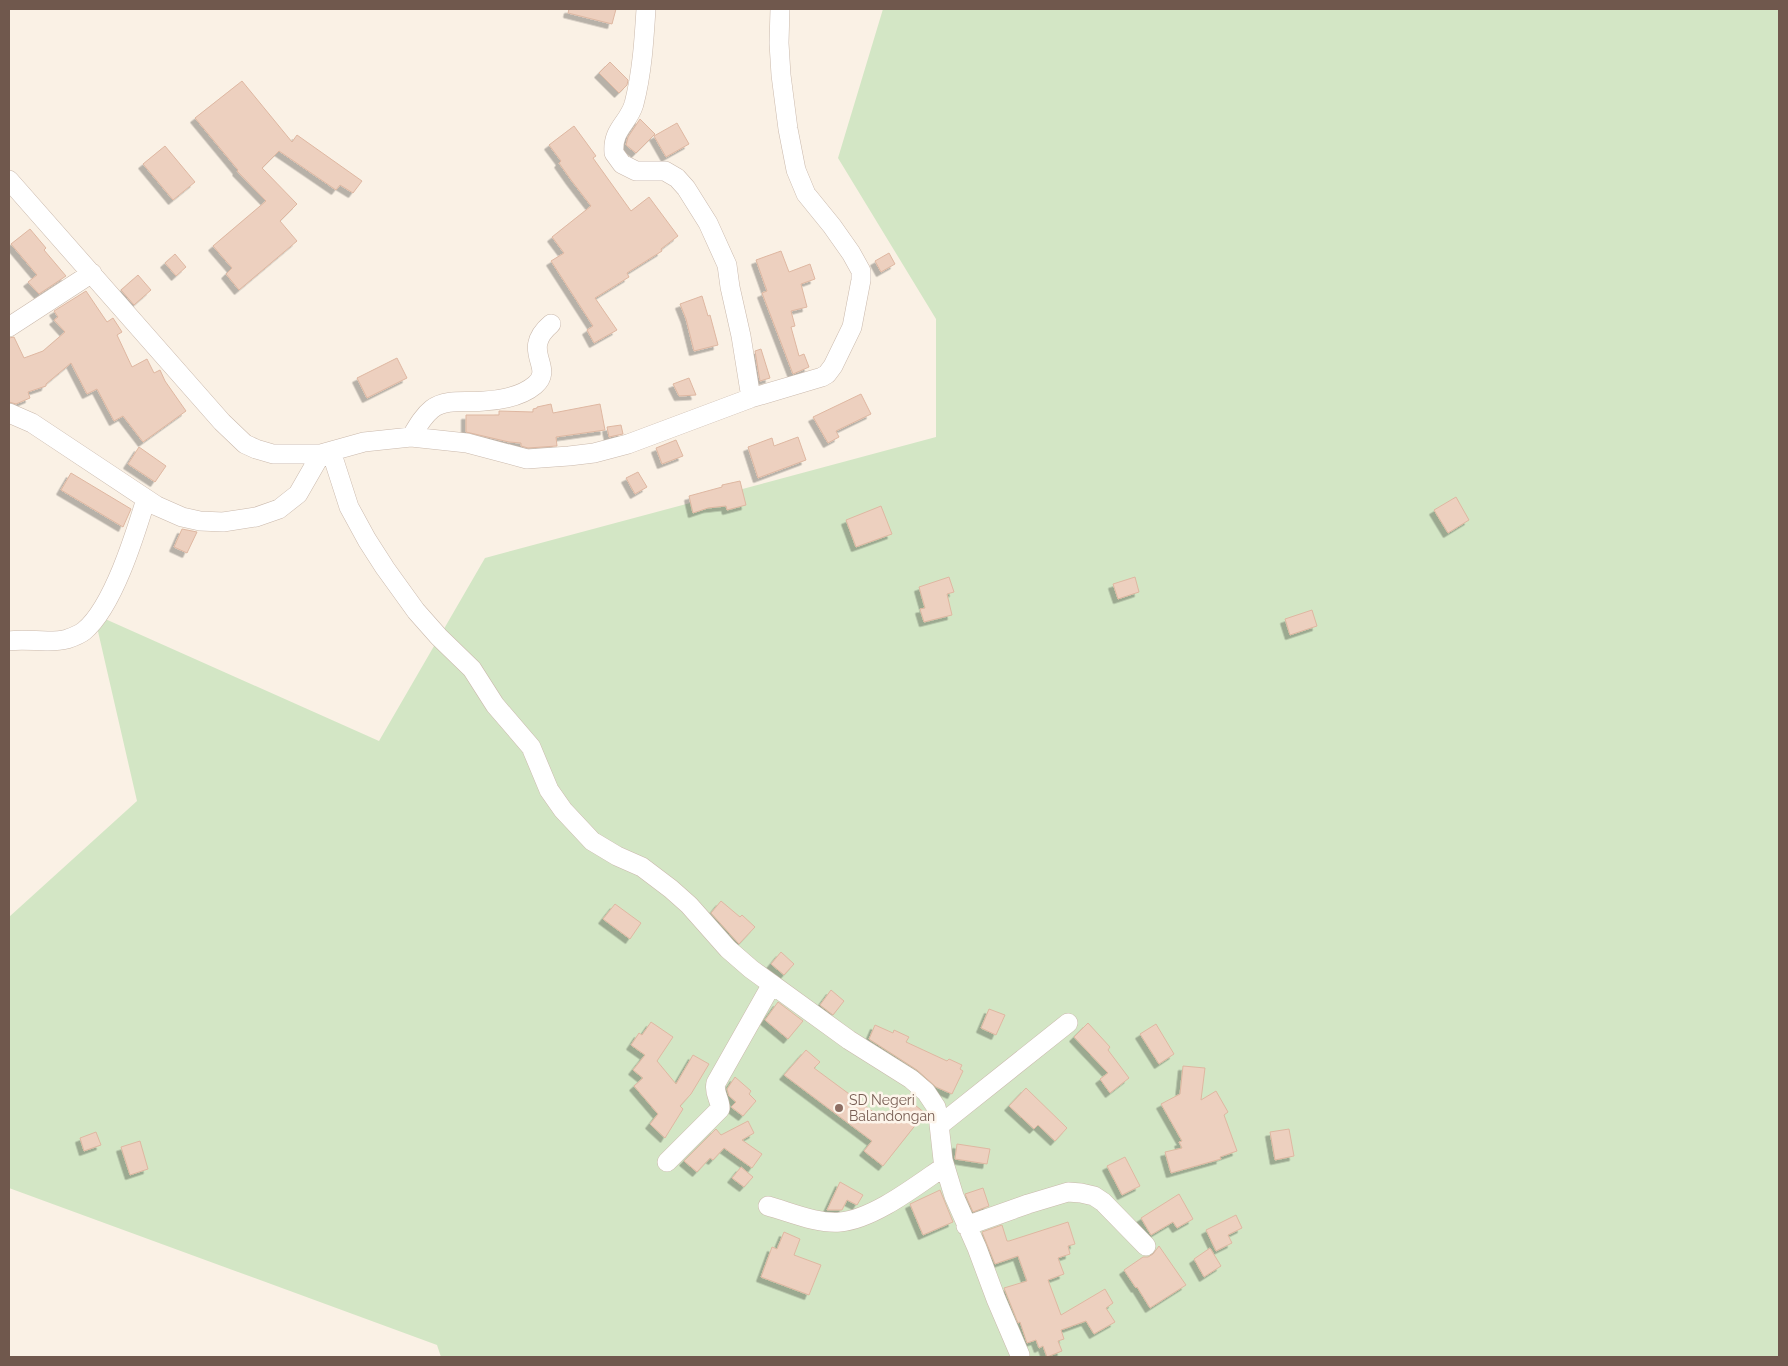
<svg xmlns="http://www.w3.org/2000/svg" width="1788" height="1366" font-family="Raleway,sans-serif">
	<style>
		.green { fill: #d3e6c5 }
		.building { fill: #edd0bf; stroke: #deb7a1; filter: url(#shadow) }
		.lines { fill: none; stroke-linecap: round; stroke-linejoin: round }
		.street-casing { stroke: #cab9ac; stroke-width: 20 }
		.street { stroke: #fff; stroke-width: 19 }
		.education-dot { fill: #8d6e63; stroke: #fdf5eb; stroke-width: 2 }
		.labels { text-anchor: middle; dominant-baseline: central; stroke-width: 5; stroke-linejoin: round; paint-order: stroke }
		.education-label { font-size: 14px; fill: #785e54; stroke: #fdf5eb; text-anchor: start }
	</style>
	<defs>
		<filter id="shadow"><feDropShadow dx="-4.5" dy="4.5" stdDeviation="0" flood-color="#0004"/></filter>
	</defs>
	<rect width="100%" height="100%" fill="#faf1e5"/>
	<path class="green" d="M883,9H1779V1357H441L437,1345L9,1188V917L137,801L94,614L379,741L485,558L936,437V319L838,158Z"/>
	<path class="building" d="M569,9H616L612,24L568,13Z
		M610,62L628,80L627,85L619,93L599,73Z
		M242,81L292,142L297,135L362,181L353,193L340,185L336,190L279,151L262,168L297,204L280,221L297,241L239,290L226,274L232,268L213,246L266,201L237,171L238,170L195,118Z
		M640,119L655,134L636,153L626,145L628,137Z
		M677,123L689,144L666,157L654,136Z
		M574,126L596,156L593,158L631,211L649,197L678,236L661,249L662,251L627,273L629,277L595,298L617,330L594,343L587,330L593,326L551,261L564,253L552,237L591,206L571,180L559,163L561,161L549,145Z
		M165,146L195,182L173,200L143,164Z
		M30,229L46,248L44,250L66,276L39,294L28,282L37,275L11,244Z
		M781,251L789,272L810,264L815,279L801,284L807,307L791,311L795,326L791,327L799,356L804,354L809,367L793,374L762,293L767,291L756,260Z
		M889,253L895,264L881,272L875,261Z
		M175,254L186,267L176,276L165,263Z
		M138,275L151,290L134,305L121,290Z
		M86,291L107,322L113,318L122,332L117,335L132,367L147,359L154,373L160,370L165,381L186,411L143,442L123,416L114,421L97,389L87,394L71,363L46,384V386L28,392L30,398L16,404L9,402V338L14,337L24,358L43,351L65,332L54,320L58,317L54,311Z
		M702,296L708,316L710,315L718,345L694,351L686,319L680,304Z
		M761,349L770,378L760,381L755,351Z
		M397,358L407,378L367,398L357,378Z
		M689,378L696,395L679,396L673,384Z
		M861,394L871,414L836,431L839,437L828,443L813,417Z
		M551,404L553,413L600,404L605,430L556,437L557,446L528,448L521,446V443L509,442L466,432V415H499V411L533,412V409L537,408V407Z
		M621,425L623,434L609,437L607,427Z
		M798,437L806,460L758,478L748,447L772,438L774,446Z
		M676,440L683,456L662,464L656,448Z
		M139,447L166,466L155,482L128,464Z
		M638,472L647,487L635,494L626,478Z
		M71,473L131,509L123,527L61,490Z
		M740,481L746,505L727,510L726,506L708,508L693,513L689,496L722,487V485Z
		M1456,497L1469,520L1448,533L1434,510Z
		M881,506L892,534L856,547L846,520Z
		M182,529L197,532L187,553L174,547Z
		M949,577L954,592L947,594L952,615L924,622L920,609L925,608L919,587Z
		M1135,577L1139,592L1118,599L1113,584Z
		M1312,610L1317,626L1290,635L1285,619Z
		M721,901L740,917L742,915L755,927L739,944L711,913Z
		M615,904L641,923L630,939L603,919Z
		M781,952L794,964L784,975L771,964Z
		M831,990L844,1001L833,1015L820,1005Z
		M778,1002L803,1021L788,1039L765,1020Z
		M989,1009L1005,1015L996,1035L981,1028Z
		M651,1022L673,1037L657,1061L676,1084L693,1055L709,1064L691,1094L680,1106L683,1109L665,1138L650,1124L658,1114L634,1086L643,1078L633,1070L645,1055L631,1045L639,1033L642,1035Z
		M1088,1023L1110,1047L1108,1050L1129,1078L1110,1093L1100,1079L1108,1073L1074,1037Z
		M1156,1024L1174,1054L1159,1064L1140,1034Z
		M875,1025L893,1033L894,1030L909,1037L906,1042L947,1061L949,1059L962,1065L960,1069L963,1071L952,1094L936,1087L917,1070L869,1039Z
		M806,1050L820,1062L814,1068L887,1122L906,1098L925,1113L883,1166L864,1151L872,1141L784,1075Z
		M1183,1066L1205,1068L1201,1100L1216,1091L1228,1112L1224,1115L1237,1151L1220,1157L1221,1159L1171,1173L1165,1152L1182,1148L1179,1142L1182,1141L1161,1104L1180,1094Z
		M735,1077L751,1091L749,1094L756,1101L743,1116L731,1107L736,1102L729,1096L727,1089Z
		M1026,1088L1067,1128L1055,1141L1038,1125L1034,1129L1009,1106Z
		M748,1121L754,1133L742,1140L762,1154L752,1168L724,1148L713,1160L710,1158L697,1172L684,1161L716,1129L721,1135Z
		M1289,1129L1294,1156L1275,1160L1270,1132Z
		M96,1132L101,1145L84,1151L80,1138Z
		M140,1141L148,1169L130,1175L121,1147Z
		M957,1144L990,1149L987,1164L955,1159Z
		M1125,1157L1140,1186L1122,1195L1107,1166Z
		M741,1167L753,1177L744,1187L732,1178Z
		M840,1182L863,1195L857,1205L847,1200L842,1210H827Z
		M983,1188L989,1206L973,1212L965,1194Z
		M940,1190L953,1222L923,1235L910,1204Z
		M1179,1194L1193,1219L1177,1228L1173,1222L1151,1235L1141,1218Z
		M1236,1215L1242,1228L1228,1235L1232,1243L1216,1251L1206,1230Z
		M1068,1222L1075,1244L1068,1246L1070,1254L1058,1258L1064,1274L1048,1280L1061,1315L1105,1289L1113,1303L1106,1308L1115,1322L1094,1334L1086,1321L1061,1330L1064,1339L1058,1341L1062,1351L1047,1357L1043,1346L1039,1348L1036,1340L1027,1343L1020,1322L1018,1323L1004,1288L1027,1281L1018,1256L995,1264L982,1232L1002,1225L1007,1241H1009Z
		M784,1232L800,1239L794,1255L821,1265L809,1295L761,1277L772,1247L777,1249Z
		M1159,1246L1186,1285L1150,1308L1137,1287L1136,1288L1124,1270L1143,1257H1148L1153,1254Z
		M1210,1248L1221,1266L1204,1277L1194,1259Z"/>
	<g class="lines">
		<defs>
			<path id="street" d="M646,9C644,41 642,73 634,104C628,124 612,129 614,153L622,164L636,171H665L677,178L686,188L708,223L727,265L730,287L741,336L751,398
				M9,180L222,422L245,444L256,449L273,454H321L364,442L411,437L467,443L527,459L569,456L594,453L628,444L751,398L822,377L827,374L833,366L852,327L861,280V271L851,253L832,226L806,194L796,170L788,129L781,75L779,43L780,9
				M9,327L92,273
				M9,413L32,423L157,506L182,517L200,521L223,522L256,517L279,509L298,494L321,454
				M411,437C417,427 423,416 432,409C446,398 468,403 484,401C501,400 522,396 535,385C556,367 519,351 551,324
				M331,451L349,507L367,540L385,568L416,611L439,637L472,669L495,705L531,747L549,790L563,810L592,841L617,856L642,867L671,889L689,905L728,949L751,969L849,1040L911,1079L926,1092L936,1107L938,1115L943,1160L954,1196L977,1248L996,1299L1020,1355
				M9,641C27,638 50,644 67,639C73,637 79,635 84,631C113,607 135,535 146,499
				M940,1125L1068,1023
				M667,1162L720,1109C721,1100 713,1093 716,1083L772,984
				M768,1206C790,1212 817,1224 840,1222C874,1219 917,1185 945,1166
				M966,1226L1028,1204L1068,1192L1081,1193L1094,1196L1103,1202L1146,1246"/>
		</defs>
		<use href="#street" class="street-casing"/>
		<use href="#street" class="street"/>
	</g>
	<circle class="education-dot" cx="839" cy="1108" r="5"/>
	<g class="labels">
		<g class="education-label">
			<text x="849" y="1100">SD Negeri<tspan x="849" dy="16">Balandongan</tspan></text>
		</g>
	</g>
	<rect width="1788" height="1366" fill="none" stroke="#70584d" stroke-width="20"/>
</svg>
